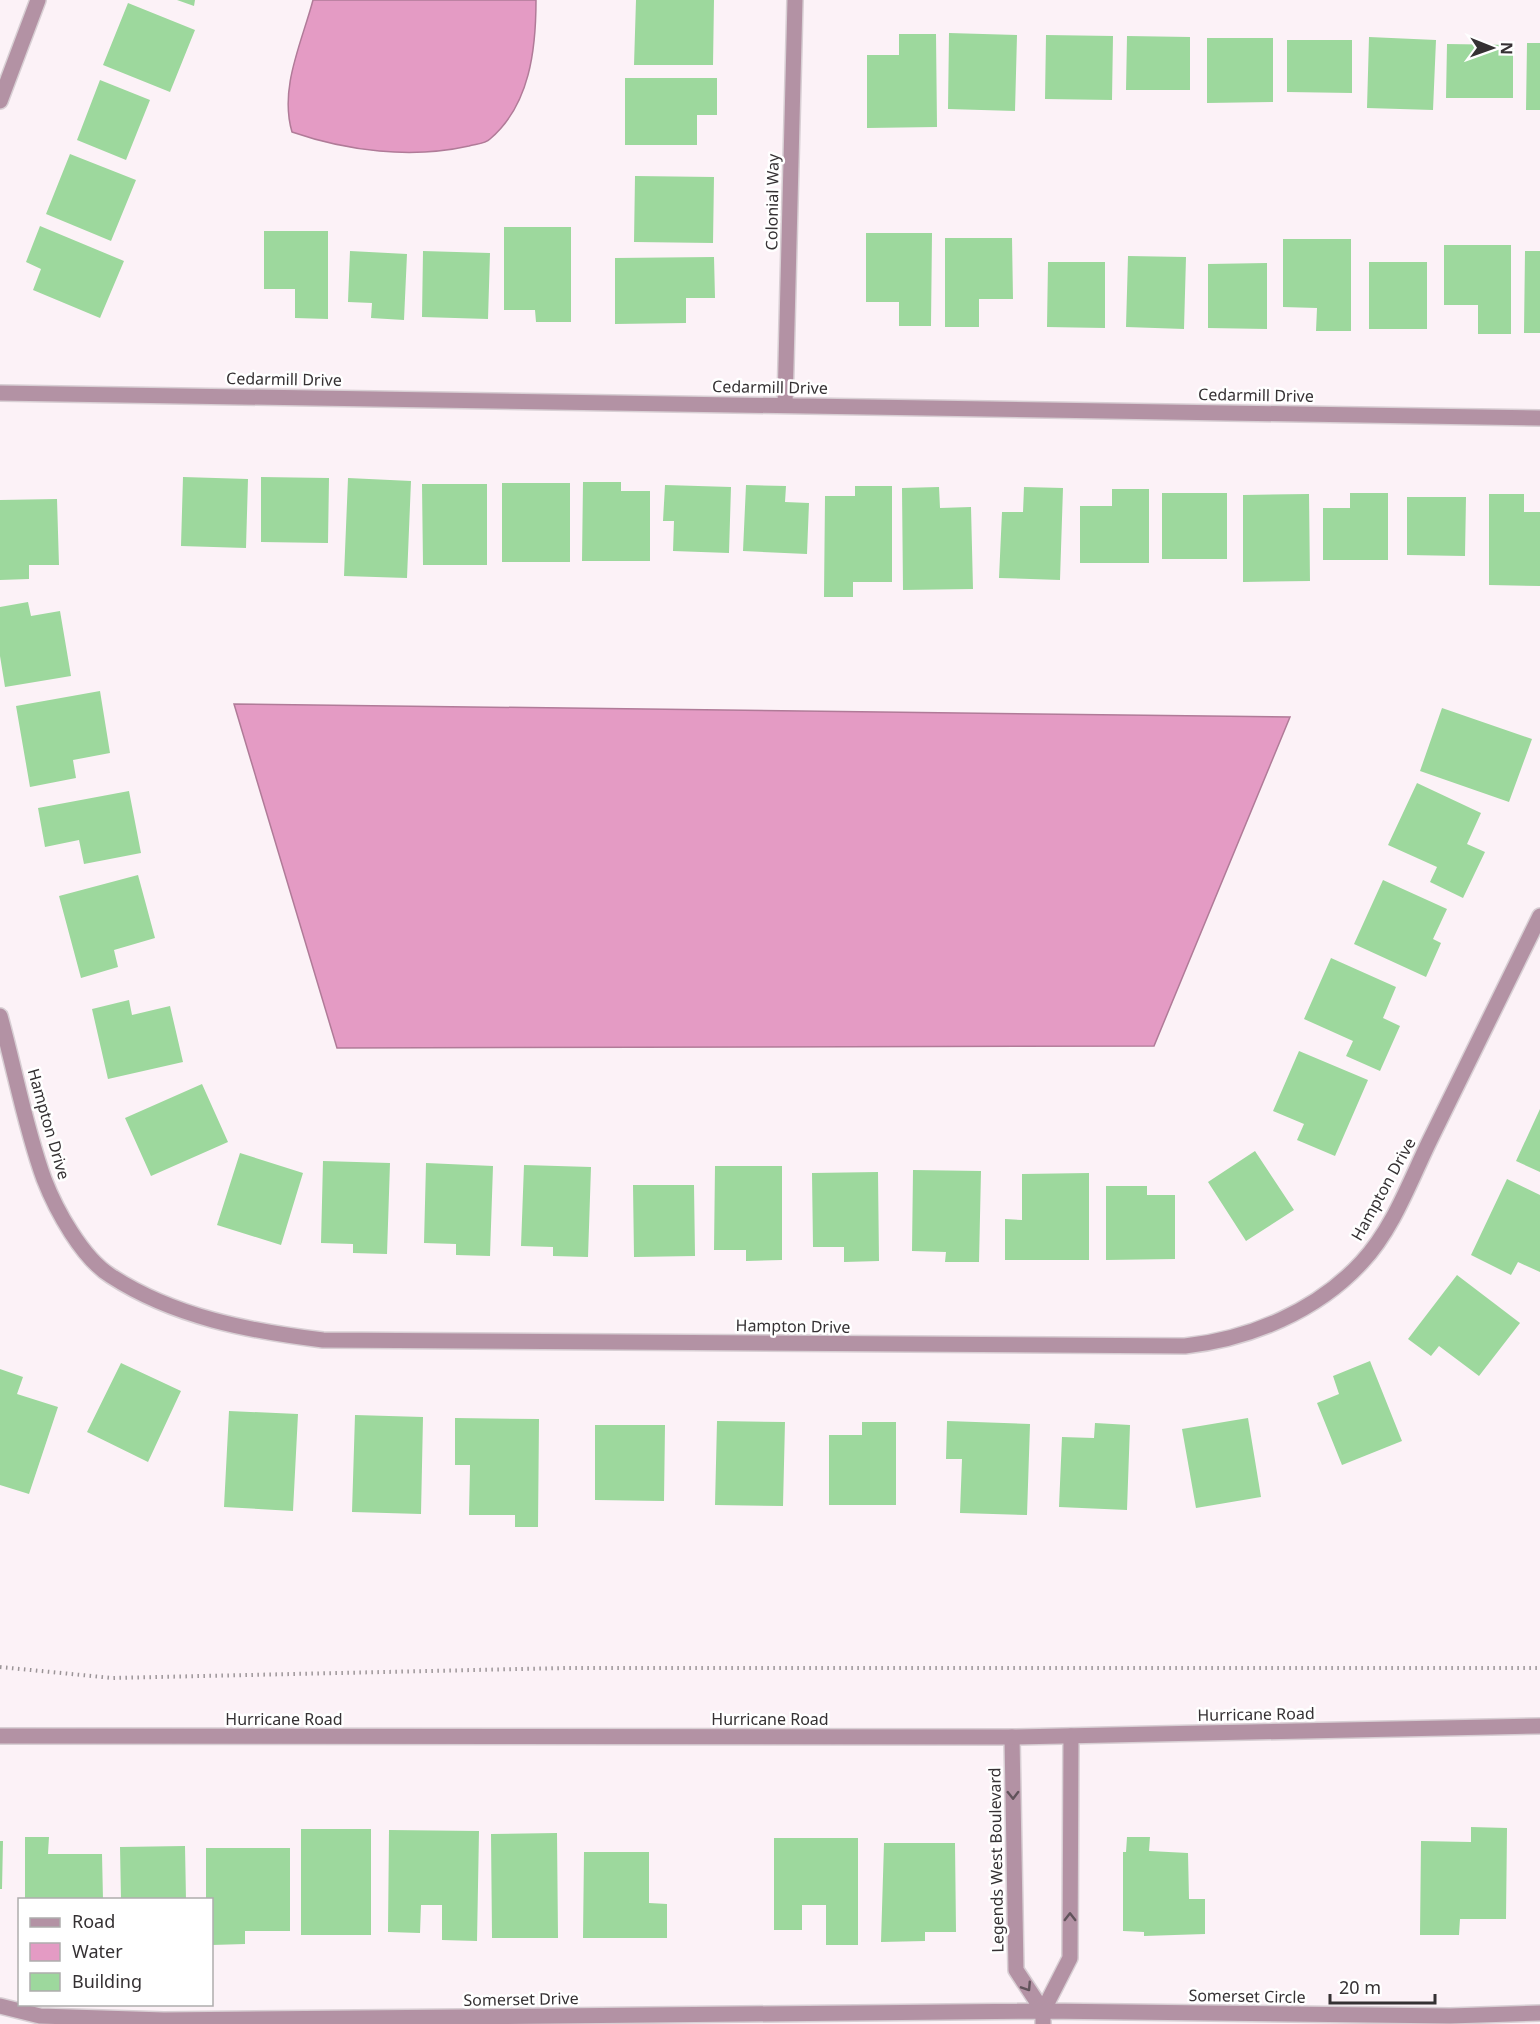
<svg xmlns="http://www.w3.org/2000/svg" width="1540" height="2024" font-family="'Noto Sans',sans-serif">
	<style>
		.water { fill: #e49bc4; stroke: #b07b98; stroke-width: 1.5 }
		.building { fill: #9dd89d }
		.lines { fill: none; stroke-linecap: round; stroke-linejoin: round }
		.minor-casing { stroke: #d8cfd4; stroke-width: 18 }
		.tertiary-casing { stroke: #d8cfd4; stroke-width: 18 }
		.path { stroke: #9b9497; stroke-width: 4; stroke-dasharray: 1.5 4.5; stroke-linecap: butt }
		.minor { stroke: #b392a4; stroke-width: 15 }
		.tertiary { stroke: #b392a4; stroke-width: 15 }
		.oneway { stroke: #61535b }
		.labels { text-anchor: middle; dominant-baseline: central; stroke-width: 5; stroke-linejoin: round; paint-order: stroke }
		.street-label { font-size: 16px; fill: #353133; stroke: #fff }
	</style>
	<rect width="100%" height="100%" fill="#fcf2f7"/>
	<path class="water" d="M313,0H536C536,49 530,105 490,139C485,144 475,144 469,146C411,159 347,151 292,132C279,88 302,42 313,0Z
		M234,704L1290,717L1154,1046L337,1048Z"/>
	<path class="building" d="M177,0H195L194,6Z
		M636,0H714L713,65H634Z
		M128,3L195,30L170,92L103,65Z
		M949,33L1017,35L1015,111L948,109Z
		M899,34H936L937,127L867,128V55H899Z
		M1046,35L1113,36L1112,100L1045,99Z
		M1127,36L1190,37V90H1126Z
		M1369,37L1436,40L1433,110L1367,108Z
		M1207,38H1273V102L1207,103Z
		M1287,40H1352V93L1287,92Z
		M1527,43H1540V110H1526Z
		M1447,44L1513,45V98H1446Z
		M625,78H717V115H697V145H625Z
		M100,80L150,100L126,160L77,140Z
		M70,154L136,180L111,241L46,214Z
		M635,176L714,177L713,243L634,242Z
		M40,226L124,261L100,318L33,290L41,269L26,262Z
		M504,227H571V322H536L535,310H504Z
		M264,231H328V319L295,318V289H264Z
		M866,233H932L931,326H899V302H866Z
		M945,238H1012L1013,299H979V327H945Z
		M1283,239H1351V331H1316L1317,308L1283,307Z
		M1444,245H1511V334H1478V305H1444Z
		M350,251L407,254L404,320L371,318L372,303L348,302Z
		M423,251L490,253L488,319L422,317Z
		M1525,251H1540V333H1524Z
		M1128,256L1186,257L1184,329L1126,327Z
		M714,257L715,298H686V323L615,324V258Z
		M1048,262H1105V328L1047,327Z
		M1369,262H1427V329H1369Z
		M1267,263V329L1208,328V264Z
		M183,477L248,479L246,548L181,546Z
		M261,477L329,478L328,543L261,542Z
		M348,478L411,481L407,578L344,576Z
		M583,482H621V491H650V561H582Z
		M502,483H570V562H502Z
		M422,484H487V565H423Z
		M665,485L731,487L729,553L673,551L674,521H663Z
		M746,485L786,486L785,502L809,503L807,554L743,551Z
		M855,486H892V582H853V597H824L825,496H855Z
		M939,487L940,508L971,507L973,589L903,590L902,488Z
		M1024,487L1063,488L1060,580L999,578L1002,512H1023Z
		M1112,489H1149V563H1080V506H1112Z
		M1162,493H1227V559H1162Z
		M1350,493H1388V560H1323V508H1350Z
		M1309,494L1310,581L1243,582V495Z
		M1489,494H1524V512H1540V586L1489,585Z
		M1407,497H1466L1465,556L1407,555Z
		M57,499L59,565H29V579L0,580V500Z
		M28,602L31,616L60,611L71,676L5,687L0,656V607Z
		M100,691L110,753L73,760L76,778L30,787L16,706Z
		M1442,708L1532,739L1509,802L1420,771Z
		M1417,783L1481,813L1467,844L1485,852L1463,898L1430,882L1437,867L1388,845Z
		M129,791L141,853L84,864L79,840L45,847L38,808Z
		M138,875L155,938L114,950L118,967L81,978L59,896Z
		M1383,880L1447,909L1433,939L1441,943L1426,977L1354,944Z
		M1331,958L1396,987L1383,1018L1400,1026L1380,1071L1346,1056L1353,1041L1304,1019Z
		M129,1000L132,1015L170,1006L183,1062L108,1079L92,1009Z
		M1299,1051L1368,1080L1335,1156L1297,1140L1304,1124L1273,1111Z
		M202,1084L228,1142L151,1176L125,1118Z
		M1540,1109V1172L1516,1161Z
		M1255,1151L1294,1210L1246,1241L1208,1182Z
		M240,1153L303,1173L281,1245L217,1225Z
		M323,1161L390,1163L387,1254L353,1253V1244L321,1243Z
		M426,1163L493,1166L490,1256L456,1255V1244L424,1243Z
		M524,1165L591,1167L588,1257L553,1256V1247L521,1246Z
		M715,1166H782V1260L746,1261V1250H714Z
		M913,1170L981,1171L979,1262H945L946,1252L912,1251Z
		M878,1172L879,1261L844,1262V1247H813L812,1173Z
		M1089,1173V1260H1005V1219L1022,1220V1174Z
		M1507,1179L1540,1195V1272L1518,1262L1511,1275L1471,1255Z
		M633,1185H694L695,1256L634,1257Z
		M1106,1186H1147V1195H1175V1259L1106,1260Z
		M1457,1275L1520,1323L1479,1376L1439,1346L1431,1356L1408,1339Z
		M1370,1361L1402,1441L1342,1465L1317,1403L1339,1394L1333,1376Z
		M121,1363L181,1391L148,1462L87,1432Z
		M0,1369L23,1377L17,1394L58,1407L29,1494L0,1485Z
		M229,1411L298,1414L293,1511L224,1507Z
		M355,1415L423,1417L421,1514L352,1512Z
		M455,1418L539,1419L538,1527H515V1515H469L470,1465H455Z
		M1248,1418L1261,1497L1196,1508L1182,1429Z
		M717,1421L785,1422L783,1506L715,1505Z
		M947,1421L1030,1424L1027,1515L960,1513L962,1459H946Z
		M862,1422H896V1505H829V1435H862Z
		M1095,1423L1130,1425L1127,1510L1059,1507L1062,1437L1094,1438Z
		M595,1425H665L664,1501L595,1500Z
		M1471,1827L1507,1828L1506,1919H1460L1459,1935H1420L1421,1841L1471,1842Z
		M301,1829H371V1935H301Z
		M389,1830L479,1831L477,1941L442,1940V1905H421L420,1933L388,1932Z
		M557,1833L558,1938H492L491,1834Z
		M25,1837H49L48,1854H102L103,1900H25Z
		M1127,1837H1150L1149,1851L1188,1853L1189,1899H1205V1934L1144,1936V1932L1123,1931V1852H1126Z
		M774,1838H858V1945H826V1905H802V1930H774Z
		M0,1841H3L2,1889H0Z
		M884,1843H955L956,1932H925V1941L881,1942Z
		M185,1846L186,1900H121L120,1847Z
		M206,1848H290V1931H245V1944L212,1945V1900H206Z
		M584,1852H649V1903L667,1904V1938H583Z"/>
	<g class="lines">
		<defs>
			<path id="minor" d="M0,101L38,0
				M0,393L1540,418
				M785,405L795,0
				M0,1016C15,1070 25,1127 44,1179C56,1210 82,1258 111,1276C174,1317 249,1331 323,1340L1185,1346C1250,1339 1317,1311 1362,1262C1393,1229 1410,1181 1430,1140C1467,1065 1503,991 1540,916
				M1012,1737L1016,1970L1043,2011
				M0,2006L40,2016L164,2020L1043,2011L1450,2016L1540,2013
				M1043,2024V2011L1070,1958L1071,1736"/>
			<path id="tertiary" d="M0,1736L1012,1737L1540,1726"/>
		</defs>
		<use href="#minor" class="minor-casing"/>
		<use href="#tertiary" class="tertiary-casing"/>
		<path class="path" d="M0,1667L112,1678L565,1668H1540"/>
		<use href="#minor" class="minor"/>
		<use href="#tertiary" class="tertiary"/>
	</g>
	<defs><path id="oneway-chevron" d="M-2-3.5L2.5 0L-2 3.5" fill="none" stroke-width="1.6" stroke-linecap="round" stroke-linejoin="round" transform="scale(1.5)"/></defs>
	<g class="oneway">
		<use href="#oneway-chevron" transform="translate(1013 1795) rotate(89)"/>
		<use href="#oneway-chevron" transform="translate(1070 1917) rotate(-90)"/>
		<use href="#oneway-chevron" transform="translate(1027 1987) rotate(57)"/>
	</g>
	<g class="labels">
		<g class="street-label">
			<text transform="translate(772 202) rotate(-89)">Colonial Way</text>
			<text transform="translate(284 379) rotate(1)">Cedarmill Drive</text>
			<text transform="translate(770 387) rotate(1)">Cedarmill Drive</text>
			<text transform="translate(1256 395) rotate(1)">Cedarmill Drive</text>
			<text transform="translate(49 1124) rotate(74)">Hampton Drive</text>
			<text transform="translate(1383 1189) rotate(-61)">Hampton Drive</text>
			<text transform="translate(793 1326) rotate(1)">Hampton Drive</text>
			<text transform="translate(1256 1714) rotate(-1)">Hurricane Road</text>
			<text x="284" y="1719">Hurricane Road</text>
			<text x="770" y="1719">Hurricane Road</text>
			<text transform="translate(996 1860) rotate(-91)">Legends West Boulevard</text>
			<text transform="translate(1247 1996) rotate(1)">Somerset Circle</text>
			<text transform="translate(521 1999) rotate(-1)">Somerset Drive</text>
		</g>
	</g>
	<rect x="18" y="1898" width="195" height="108" fill="#ffffff" stroke="#aeadad" stroke-width="1.5"/>
	<rect x="30" y="1918" width="30" height="9" fill="#b392a4" stroke="#aeadad" stroke-width="1.5"/>
	<text x="72" y="1928" font-size="18" fill="#353133">Road</text>
	<rect x="30" y="1943" width="30" height="18" fill="#e49bc4" stroke="#aeadad" stroke-width="1.5"/>
	<text x="72" y="1958" font-size="18" fill="#353133">Water</text>
	<rect x="30" y="1973" width="30" height="18" fill="#9dd89d" stroke="#aeadad" stroke-width="1.5"/>
	<text x="72" y="1988" font-size="18" fill="#353133">Building</text>
	<g transform="translate(1492 48) rotate(91)" stroke="#ffffff" stroke-width="4.5" paint-order="stroke">
	<path d="M0-4.5L10 22L0 15L-10 22Z" fill="#353133"/>
	<text y="-9" font-size="16" font-weight="bold" text-anchor="middle" fill="#353133">N</text>
	</g>
	<path d="M1330 1994v9h105v-9" fill="none" stroke="#353133" stroke-width="3"/>
	<text x="1339" y="1994" font-size="18" fill="#353133" stroke="#ffffff" stroke-width="4.5" paint-order="stroke">20 m</text>
</svg>
